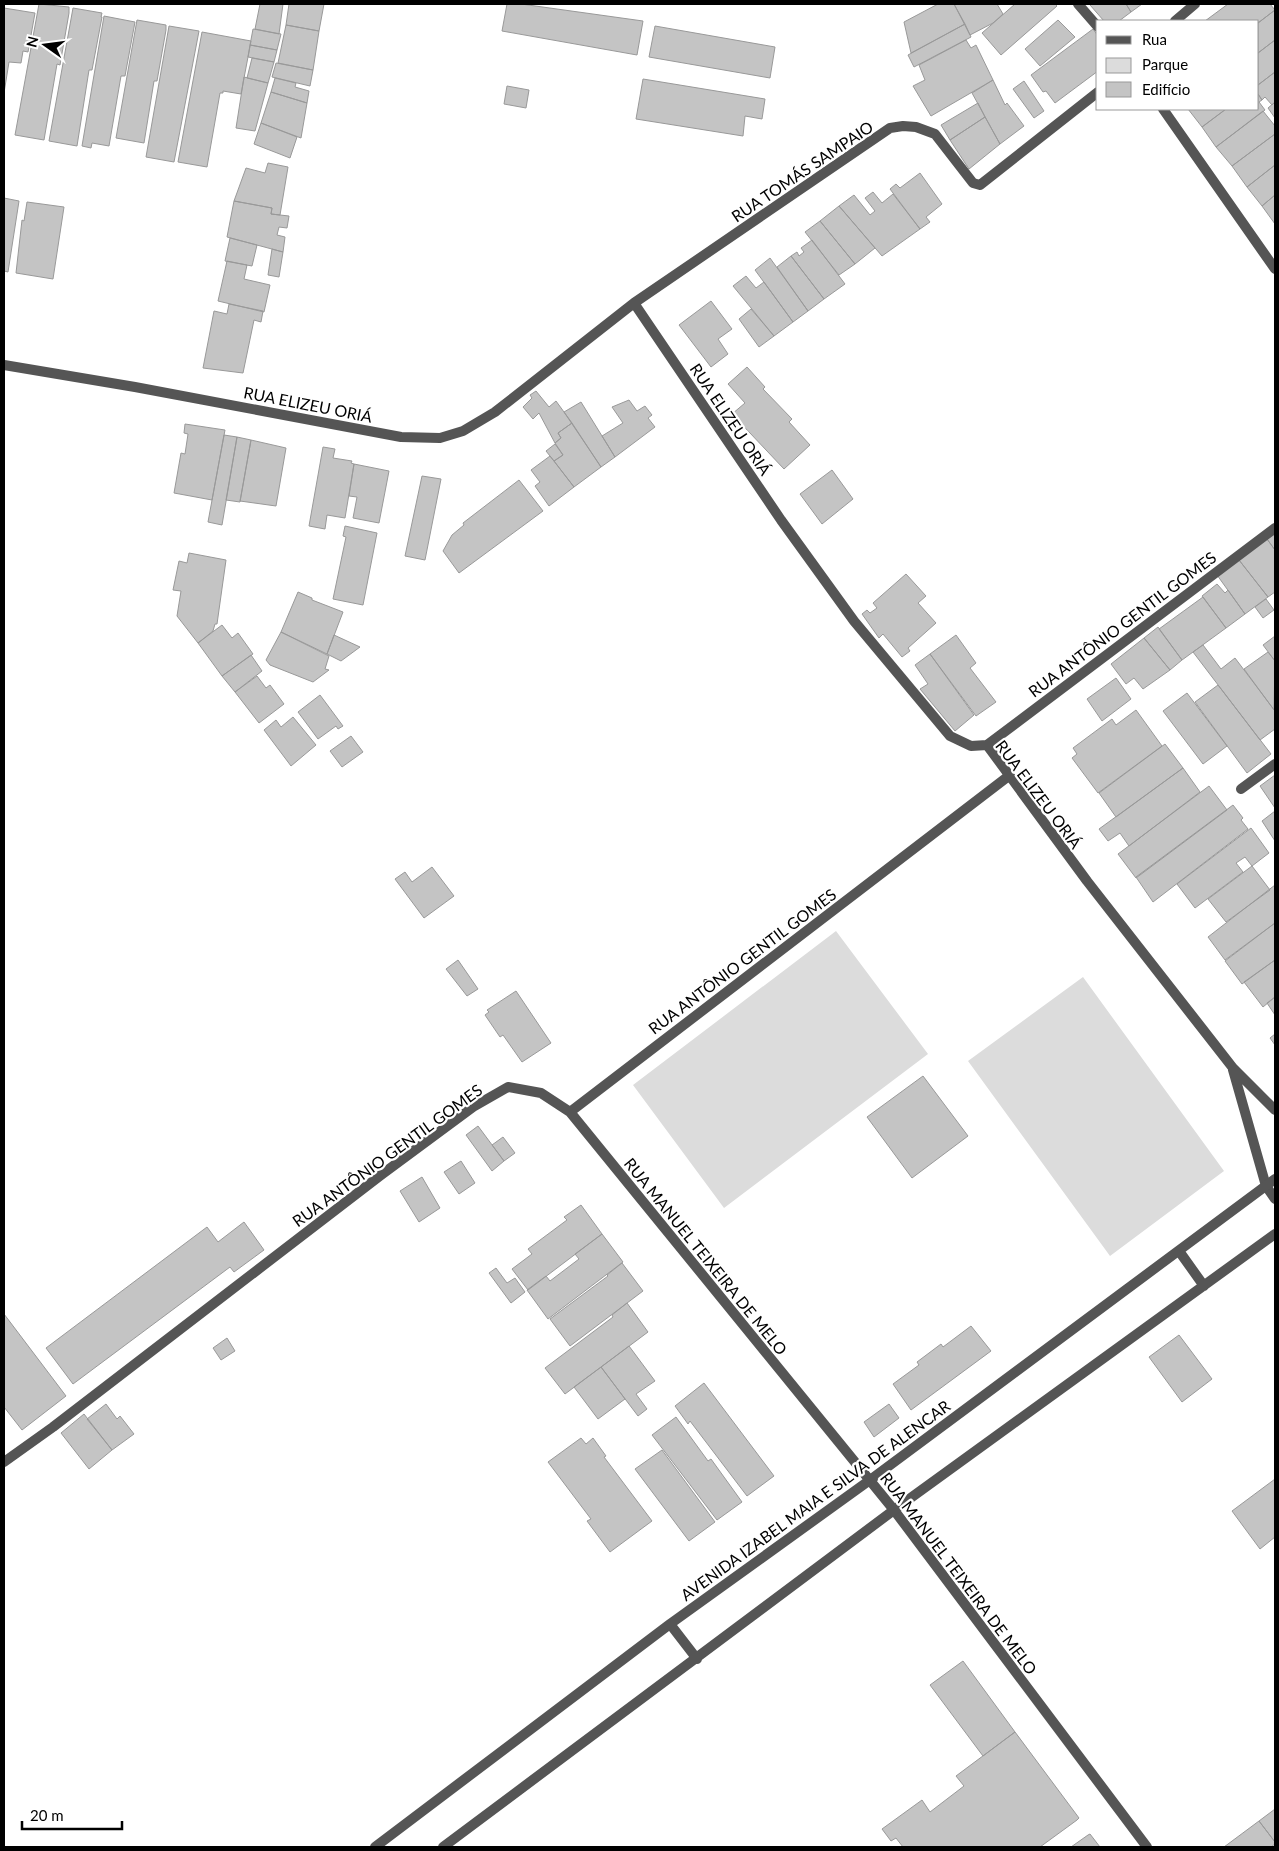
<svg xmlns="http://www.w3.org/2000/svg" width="1279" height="1851" font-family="Lato,sans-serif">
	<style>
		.green { fill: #dcdcdc }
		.building { fill: #c4c4c4; stroke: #999 }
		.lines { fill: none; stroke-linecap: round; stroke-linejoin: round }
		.service { stroke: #555; stroke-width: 10 }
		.minor { stroke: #555; stroke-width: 10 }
		.tertiary { stroke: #555; stroke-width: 10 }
		.labels { text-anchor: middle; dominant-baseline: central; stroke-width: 4.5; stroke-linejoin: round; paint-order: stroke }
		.street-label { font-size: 16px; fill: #000; stroke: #fff }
	</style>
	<rect width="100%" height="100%" fill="#fff"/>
	<path class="green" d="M836,931L928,1054L724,1208L633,1085Z
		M1083,977L1224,1171L1110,1256L968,1061Z"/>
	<path class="building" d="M39,4L69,7V13L60,65L57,64L44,140L15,135Z
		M260,4H283L279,34L255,29Z
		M289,4H324L319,31L286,25Z
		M507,4H521L643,21L637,55L502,31Z
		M938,4H954L965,24L911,53L904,22Z
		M954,4H997L1003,14L993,23L970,35Z
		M1015,4H1055L1057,6L1001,55L982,33Z
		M1092,4H1126L1131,12L1119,21H1104L1090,5Z
		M1126,4H1142L1131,12Z
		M1228,4H1270L1275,10L1258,23V21H1205Z
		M4,8L35,13L28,52L23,51L21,63L9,62L4,93Z
		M73,8L102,13L101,17H102L92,70H89L77,146L49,141Z
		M1275,10V40L1258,53V23Z
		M104,16L135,22L125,76H121L109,146L92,143L91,148L82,146Z
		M137,20L166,25V30L157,81H154L144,143L116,138Z
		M1058,20L1075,37L1040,66L1025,49Z
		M965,24L971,37L914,67L908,55Z
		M286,25L319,31L313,70L278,63Z
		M169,26L199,31L174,162L146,157Z
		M655,26L775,47L770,78L649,57Z
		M253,29L281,34L277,50L250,45Z
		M1093,29L1098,36V71L1055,103L1046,91L1043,92L1031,75Z
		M202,32L251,41L241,94L223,91V93H220L207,167L178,162Z
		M966,40L971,48L976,45L993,80L931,116L913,86L925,80L919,65Z
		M1275,40V72L1258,85V53Z
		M250,45L277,50L274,62L248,57Z
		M252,58L274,62L268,83L247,78Z
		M276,63L313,70L310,86L272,77Z
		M1275,72V102L1272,105L1265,97L1262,100L1258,94V85Z
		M244,77L268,83L255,131L236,128Z
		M275,78L296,83L295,87L309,91L307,103L271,92Z
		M643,79L765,99L762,119L745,116L743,136L636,119Z
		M993,80L1005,105L1007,103L1024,126L1000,144L972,93Z
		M1024,81L1044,111L1034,118L1013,89Z
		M507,86L529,90L526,108L504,104Z
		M271,92L307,103L301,138L261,123Z
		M1258,94L1262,100L1259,102L1265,110L1216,147L1202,127L1226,109H1258Z
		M1275,102V118L1268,108Z
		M978,103L985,117L950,140L941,125Z
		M1188,109H1226L1202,127Z
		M1263,111L1275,126V134L1232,166L1216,147Z
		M985,117L1000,144L969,169L950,140Z
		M261,123L297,137L290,158L254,144Z
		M1275,134V165L1247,187L1232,166Z
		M268,163L288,167L280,215L271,214L272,208L234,201L246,168L265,173Z
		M1275,165V195L1262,206L1247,187Z
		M920,173L942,204L926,217L930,222L920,229L890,189L896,184L900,188Z
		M873,192L882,203L893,194L920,229L882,256L839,206L854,195L870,215L875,211L865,198Z
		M1275,195V224L1262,206Z
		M4,198L19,201L8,272L4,271Z
		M234,201L272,208L271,214L289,216L287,228L279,227L277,235L285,237L283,252L227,237Z
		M27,202L64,207L53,279L16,273L22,220L24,221Z
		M839,206L875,248L855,264L820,221Z
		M820,221L855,264L839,275L805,232Z
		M230,238L257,245L252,266L225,261Z
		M812,240L845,284L824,299L791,256L797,252L799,256L804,252L801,248Z
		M272,249L283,252L279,277L268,275Z
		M791,256L824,299L808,311L777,267Z
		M770,258L808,311L793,322L755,270Z
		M227,261L247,265L244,279L270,285L264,312L218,301Z
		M746,276L756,288L764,282L793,322L774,336L733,286Z
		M711,301L732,329L718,339L728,354L711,367L679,325Z
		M229,304L263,311L261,322L254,320L243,373L203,368L214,311L227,314Z
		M751,309L774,336L759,347L739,319Z
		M747,367L765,387L763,389L792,419L789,422L810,445L784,469L732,414L745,403L728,384Z
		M536,391L549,407L556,401L572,423L558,433L561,438L555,443L539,413L533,419L523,407L532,398L530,395Z
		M629,400L637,411L645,406L652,415L648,418L655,427L615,457L602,436L623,423L612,407Z
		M581,402L615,457L601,467L564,412Z
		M572,423L601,467L574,487L554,461L563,455L555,443L561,438L558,433Z
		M185,424L225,430L212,500L174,493L181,453L185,454L188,434L184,433Z
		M224,435L237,437L222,525L208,522Z
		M237,437L251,440L240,502L226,500Z
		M251,440L286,448L276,506L240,501Z
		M555,444L563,455L554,461L546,451Z
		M323,447L335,449L333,458L352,461L351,463L354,464L345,518L327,515L325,529L309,526Z
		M550,456L574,487L549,506L535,486L540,482L531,470Z
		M354,464L389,471L379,523L353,518L357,497L349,496Z
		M832,470L853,499L822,524L800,494Z
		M422,476L441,479L425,560L405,556Z
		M519,480L543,511L459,573L443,551L452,535L464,525L463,523Z
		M345,526L377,533L363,605L333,599L346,537L343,536Z
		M1275,534V550L1267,539Z
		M1267,539L1275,550V592L1268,597L1239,560Z
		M189,553L226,560L217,624H215L213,631L198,643L177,616L181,591L173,590L179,561L187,563Z
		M1239,560L1268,597L1245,614L1217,575Z
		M906,574L926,596L918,603L936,623L908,648L910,651L902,657L883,634L879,638L862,614L867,610L870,613L877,608L873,603Z
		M1217,584L1225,593L1228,590L1245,614L1226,628L1202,596Z
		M298,592L312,598V600L343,612L327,654L281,632Z
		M1203,597L1226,628L1182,660L1159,629Z
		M1266,599L1274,610L1263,618L1255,607Z
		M222,625L232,638L238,633L253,654L222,676L198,643Z
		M1158,627L1182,660L1170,670L1144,638Z
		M281,632L329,656L325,669L329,670L313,682L270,665L266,660Z
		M334,635L360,647L341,661L327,654Z
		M956,635L976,663L970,668L996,702L976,716L930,654Z
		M1275,636V661L1263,645Z
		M1144,638L1170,670L1143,689L1134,678L1126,684L1111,664Z
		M1203,645L1221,669L1235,658L1275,711V729L1260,740L1193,652Z
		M1268,652L1275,661L1274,710L1244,669Z
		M930,654L974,715L955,731L920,689L928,684L915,665Z
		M251,655L262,671L235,692L222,676Z
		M257,676L266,688L270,685L284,704L259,723L235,692Z
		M1116,678L1131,699L1102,721L1087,699Z
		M1218,685L1271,754L1247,773L1195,702Z
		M1187,693L1227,746L1203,764L1163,711Z
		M320,695L343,726L338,729L336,726L318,739L298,712Z
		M1136,710L1162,746L1098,793L1072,758L1077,754L1073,748L1112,719L1116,725Z
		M293,717L316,745L291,766L264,730L276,720L281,727Z
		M351,736L363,752L342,767L330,751Z
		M1165,744L1183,768L1116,817L1099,793Z
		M1183,768L1200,792L1129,846L1120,833L1108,841L1099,829Z
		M1275,775V808L1260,786Z
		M1209,786L1227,810L1136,878L1118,854Z
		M1233,805L1243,818L1241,820L1248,829L1153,902L1136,877Z
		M1275,811V841L1262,821Z
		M1251,828L1269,853L1252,866L1245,857L1236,863L1243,872L1195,908L1177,884Z
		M1252,866L1270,890L1226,922L1208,899Z
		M432,867L454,896L424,918L395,879L405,872L412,882Z
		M1275,885V923L1225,960L1208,937Z
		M1275,923V960L1242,984L1225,961Z
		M458,960L478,989L467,996L446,969Z
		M1275,960V997L1263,1007L1244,982Z
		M516,991L551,1043L522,1062L503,1035L500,1037L485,1015L489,1012L487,1010Z
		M1275,997V1015L1267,1003Z
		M1275,1034V1045L1270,1038Z
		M923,1076L968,1136L912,1178L867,1117Z
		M478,1126L504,1161L492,1171L466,1135Z
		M503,1137L515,1153L504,1161L492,1145Z
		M461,1161L475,1183L459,1194L444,1172Z
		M422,1177L440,1208L419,1222L400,1191Z
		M581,1205L602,1234L528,1290L512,1269L532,1254L528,1249L567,1220L564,1217Z
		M244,1222L264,1250L234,1272L230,1267L73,1384L46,1348L207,1227L218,1242Z
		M602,1234L623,1262L548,1319L527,1290L546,1276L550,1281L579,1259L575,1254Z
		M622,1263L643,1291L570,1346L550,1319L608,1276L607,1275Z
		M496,1268L507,1283L515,1278L525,1292L511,1303L489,1273Z
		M627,1303L648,1332L565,1394L545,1368L613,1317L612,1315Z
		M4,1314L66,1396L22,1430L4,1407Z
		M971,1326L991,1351L911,1410L893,1384L919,1365L917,1362L941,1344L943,1347Z
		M1179,1335L1212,1379L1182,1402L1149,1357Z
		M227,1338L235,1351L221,1360L213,1348Z
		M629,1346L655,1381L636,1394L647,1409L638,1416L601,1367Z
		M601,1367L625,1399L598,1419L574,1387Z
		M704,1383L774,1476L747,1496L690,1421L688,1424L675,1406Z
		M106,1404L117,1419L120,1416L134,1434L112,1450L87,1419Z
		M889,1404L899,1418L874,1437L864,1422Z
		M84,1414L112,1450L89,1469L61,1433Z
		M676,1417L708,1461L711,1459L742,1502L717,1520L652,1435Z
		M581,1438L586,1444L593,1438L606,1456L604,1457L652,1521L610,1552L587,1521L591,1519L548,1462Z
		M662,1450L715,1522L689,1541L635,1469Z
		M1275,1479V1537L1260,1549L1232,1511Z
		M963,1661L1015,1732L983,1756L930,1685Z
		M1015,1732L1079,1818L1077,1820L1040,1847H903L896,1838L891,1841L882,1829L922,1800L930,1812L964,1786L956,1776Z
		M1275,1809V1842L1259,1821Z
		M1259,1821L1275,1842V1844L1271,1847H1224Z
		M1090,1834L1100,1847H1071L1088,1835Z"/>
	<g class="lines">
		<path class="service" d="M1078,4L1098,27"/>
		<path class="minor" d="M1175,21L1195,4
			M1163,109L1275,269
			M634,303L781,520L854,621L950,736L971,746L987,745
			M4,365L135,387L401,437L440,438L463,431L495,412L634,303L890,128L903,126L916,127L935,134L973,183L980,185L1098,92
			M987,745L1087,881L1233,1068L1275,1110
			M987,745L1275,528
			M1241,789L1275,764
			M1233,1070L1266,1186L1275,1199
			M570,1112L1010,775
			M4,1462L53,1427L381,1175L473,1107L508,1087L541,1093L570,1112L894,1510L1147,1847"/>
		<path class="tertiary" d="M1179,1251L1204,1286
			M670,1624L697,1659
			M375,1847L670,1624L870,1480L1275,1179
			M443,1847L894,1510L1275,1234"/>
	</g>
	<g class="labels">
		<g class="street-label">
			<text transform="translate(802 171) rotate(-34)">RUA TOMÁS SAMPAIO</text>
			<text transform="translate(308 404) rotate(11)">RUA ELIZEU ORIÁ</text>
			<text transform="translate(731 419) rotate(56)">RUA ELIZEU ORIÁ</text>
			<text transform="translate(1122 624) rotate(-37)">RUA ANTÔNIO GENTIL GOMES</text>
			<text transform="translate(1039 794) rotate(53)">RUA ELIZEU ORIÁ</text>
			<text transform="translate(742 961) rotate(-37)">RUA ANTÔNIO GENTIL GOMES</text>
			<text transform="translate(387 1155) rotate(-36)">RUA ANTÔNIO GENTIL GOMES</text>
			<text transform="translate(706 1256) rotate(51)">RUA MANUEL TEIXEIRA DE MELO</text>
			<text transform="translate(815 1500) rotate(-36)">AVENIDA IZABEL MAIA E SILVA DE ALENCAR</text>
			<text transform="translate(959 1573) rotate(53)">RUA MANUEL TEIXEIRA DE MELO</text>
		</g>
	</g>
	<rect width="1279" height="1851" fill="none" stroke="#000000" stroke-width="10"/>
	<rect x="1096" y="20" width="162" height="90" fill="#ffffff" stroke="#999999"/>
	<rect x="1106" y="36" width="25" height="8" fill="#555555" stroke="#999999"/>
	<text x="1142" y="45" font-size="15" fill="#000000">Rua</text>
	<rect x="1106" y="58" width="25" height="15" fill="#dcdcdc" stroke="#999999"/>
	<text x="1142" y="70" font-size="15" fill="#000000">Parque</text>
	<rect x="1106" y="82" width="25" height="15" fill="#c4c4c4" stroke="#999999"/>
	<text x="1142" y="95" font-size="15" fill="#000000">Edifício</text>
	<g transform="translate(45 45) rotate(284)" stroke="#ffffff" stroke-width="4" paint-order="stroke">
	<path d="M0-4L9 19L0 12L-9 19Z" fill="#000000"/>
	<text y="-8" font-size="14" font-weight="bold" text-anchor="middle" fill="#000000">N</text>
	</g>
	<path d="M22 1821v8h100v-8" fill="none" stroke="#000000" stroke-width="2.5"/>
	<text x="30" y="1821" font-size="15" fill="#000000" stroke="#ffffff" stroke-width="4" paint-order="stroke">20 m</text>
</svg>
